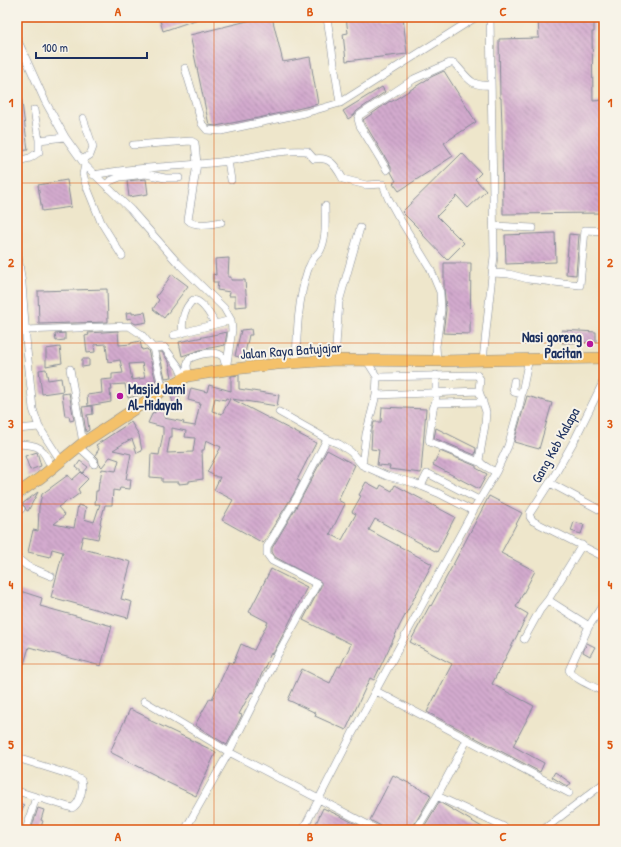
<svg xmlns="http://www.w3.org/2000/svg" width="621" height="847" font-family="'Patrick Hand',sans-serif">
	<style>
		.building { fill: url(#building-back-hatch); fill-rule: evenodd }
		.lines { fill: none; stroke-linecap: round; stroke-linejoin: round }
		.minor-casing { stroke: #848a94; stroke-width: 8 }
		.highway-casing { stroke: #848a94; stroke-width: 12 }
		.minor { stroke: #fff; stroke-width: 7 }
		.highway { stroke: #f4c16a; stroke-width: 11 }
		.grid { fill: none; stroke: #de5710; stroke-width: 1; stroke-opacity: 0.55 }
		.poi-dot { fill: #b5179e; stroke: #f7f3e8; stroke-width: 1.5 }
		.labels { text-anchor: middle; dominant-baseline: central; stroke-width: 4; stroke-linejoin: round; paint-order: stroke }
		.poi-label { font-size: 14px; font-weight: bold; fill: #1b2f5e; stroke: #f7f3e8; text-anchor: end }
		.street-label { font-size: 14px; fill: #1b2f5e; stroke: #f7f3e8 }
		.neatline { fill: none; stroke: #de5710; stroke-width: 1.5 }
		.grid-label { font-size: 13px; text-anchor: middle; font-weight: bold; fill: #de5710 }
	</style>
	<defs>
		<pattern id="building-back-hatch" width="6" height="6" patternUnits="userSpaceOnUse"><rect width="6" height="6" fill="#d3aace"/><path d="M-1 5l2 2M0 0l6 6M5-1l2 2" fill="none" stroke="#aa8baa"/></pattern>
	</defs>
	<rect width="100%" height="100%" fill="#f7f3e8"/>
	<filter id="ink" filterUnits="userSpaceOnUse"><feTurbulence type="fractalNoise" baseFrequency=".025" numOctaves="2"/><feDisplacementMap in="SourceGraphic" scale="8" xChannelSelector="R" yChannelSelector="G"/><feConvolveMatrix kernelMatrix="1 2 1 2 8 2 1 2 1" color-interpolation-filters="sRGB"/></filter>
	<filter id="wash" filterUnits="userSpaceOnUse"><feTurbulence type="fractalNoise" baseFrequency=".012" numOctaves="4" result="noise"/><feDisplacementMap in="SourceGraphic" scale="16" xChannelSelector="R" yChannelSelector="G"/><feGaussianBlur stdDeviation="0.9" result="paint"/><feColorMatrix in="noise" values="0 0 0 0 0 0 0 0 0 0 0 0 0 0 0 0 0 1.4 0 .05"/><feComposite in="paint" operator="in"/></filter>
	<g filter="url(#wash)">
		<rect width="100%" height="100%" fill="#eee6cb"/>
		<g id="blocks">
			<path class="building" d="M159,17H201V18L163,31Z
				M264,17H272L283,62L310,57L318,104L263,117L216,126L209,125L190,35Z
				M346,17H403L407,54L346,61L343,34L348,33Z
				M538,17H594V32H592L593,101L604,100V213L503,214L502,126L501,98H500L499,39L539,38Z
				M444,71L476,122L444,143L453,156L399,191L393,183L396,181L391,172V167L365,124L363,120L390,101L391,102L431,77Z
				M382,87L385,92L357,111L354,115L348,119L343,111Z
				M17,95H21L28,150L17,151Z
				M462,153L481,173L475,179L486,191L468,208L457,196L437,216L464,243L447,260L421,233L422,232L402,212Z
				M146,179L148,194L129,197L127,181Z
				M67,180L71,207L42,211L38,185Z
				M555,233L556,262L506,264L505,235Z
				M569,234L579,235L576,275L566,274Z
				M229,258L228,277H231V280H245L247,306L235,307V296H229L230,292L217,290L218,282H213V274L216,275L215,259Z
				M444,263H471L470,334L443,333L446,310L444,288Z
				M172,274L188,286L164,318L153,309L159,300L156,297Z
				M107,289L108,322L39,324L38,291Z
				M132,312V314L145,312L147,322L136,324L132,322L131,318L127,319L126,313Z
				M251,329L252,335H249L244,358L235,356L241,330Z
				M562,330L596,332V342L562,343Z
				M118,331L119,345L131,344V343L140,341L142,350L147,349L148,350L157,386L152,389L139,391L140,395L128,398L125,384L111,385L112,390H110L111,402L88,406L87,395L102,393L101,380L112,379V374L123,373L120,360L108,362L106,344L94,345L95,352L87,353L85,336L89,335L88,333ZM142,363L145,378L132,380L129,364Z
				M227,332L225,345L200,350L182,356L179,342Z
				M65,333V340L56,341L55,334Z
				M60,347L62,363L46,366V349Z
				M159,352H162L169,362L172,377L165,378Z
				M82,359H89V366L82,367Z
				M46,369L48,380L61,378L63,391L42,394L39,370Z
				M239,375V389L279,395L277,406L232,399L316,443L297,480L300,481L293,495L263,543L222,520L233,500L214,490L220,477H217L207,472L221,447L206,440L204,450H202L203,479L189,481V483L179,484V482H162V478L150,477L151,454L159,455L163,434V427L148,423L153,412L155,413L156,406L166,408L164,418L184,422L183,424L195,426L200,403L188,400L191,388L207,392L209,385L231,391V376ZM215,398L225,400L226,398L230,399L222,414L212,411ZM172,428L186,431L185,437L195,438L193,452L167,453L170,437H172Z
				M177,392L181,403L174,405L170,394Z
				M69,393L74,420L70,421L69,416H65L62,394Z
				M527,396L552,403L539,449L514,442Z
				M92,406L93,414L87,415L89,430L86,432L82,407Z
				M382,407L426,409L421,473L389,469L390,466L377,465L379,450L371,449L372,430L374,422H381Z
				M131,422L139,435L142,451L137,453L132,439L129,441V440L113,450L131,454L126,479H131L130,489L120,488L119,491L113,490L112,505H105L100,523L101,524L98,539L83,536L80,548L131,562L121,599L132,602L128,618L51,597L63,552L52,549L50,557L28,552L33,530L38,531L39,507L42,494L68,475L72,480L81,472L88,479L78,489L80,493L69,501L68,500L58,507L65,515L54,524L74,528L78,505L86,507L84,519L94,522L100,504H95L96,491H98L99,481H100L102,469L116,471L119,460L110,457L102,467L99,464L98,458L95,455L99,449L96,445Z
				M436,428L476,448L475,455L434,438Z
				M327,450L355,465L338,500L345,504L330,534L342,540L356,514L352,512L361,496L359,495L366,482L379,489L381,485L392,491L395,485L455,517L437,552L375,519L369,530L432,564L400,625L374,680L370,678L346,730L315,716L316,713L288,700L302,669L330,683L338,666L340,667L351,644L303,620L321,586V582L275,557L272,552V548L301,499Z
				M440,451L476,466V468L487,474L479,489L433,465Z
				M37,452L41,466L30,470L25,456Z
				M80,461L88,467L83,473L76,467Z
				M38,492L28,511L26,510L25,507L22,504Z
				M489,496L522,513L501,553L535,571L516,607L528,614L492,684L534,706L513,746L544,763L540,772L427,712L452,664L410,642L430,605L431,606L453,565Z
				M574,522L584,525L581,534L571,531Z
				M271,569L307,587L285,631L273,654L271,653L256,687L252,693L251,692L239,714L242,715L227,745L195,725L210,698L212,699L229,662L233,664L241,644L254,650L268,622L249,612Z
				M17,590L42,598L40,606L112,626L101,666L29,647L24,664L17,662Z
				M587,643L595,647L590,656L583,652Z
				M130,709L149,718V720L216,752L196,796L156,777L157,776L110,752Z
				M555,772L571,783L568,787L552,777Z
				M393,775L430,794L429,795L431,796L411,830H383L381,826L370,820Z
				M17,802L24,805L17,822Z
				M439,802L448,807L487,830H422Z
				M38,808L44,810L41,820L43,821L40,830H31Z
				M323,808L344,818L367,830H313Z"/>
		</g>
	</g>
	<g filter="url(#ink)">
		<use href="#blocks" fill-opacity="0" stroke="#848a94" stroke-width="1"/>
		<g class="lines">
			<defs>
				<path id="minor" d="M327,18L340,103
					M17,39L45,101L65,137L85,165L131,210L176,261L224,308L231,320L232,330L226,370
					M185,68L202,124L207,130L221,131L305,113L340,103L476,17
					M34,110L39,140
					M133,145L191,141L195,143L197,164L188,220C194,227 212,224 221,222
					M82,160L90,155L93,147L83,118
					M17,161L30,158L39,152V140L65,137
					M228,161L231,180
					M85,165L83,174L86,185L101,222L122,256
					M387,170L360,126L358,119L360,115L414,79L450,63H454L456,65C468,78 471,87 491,85
					M94,175C138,166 184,167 228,161C254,157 280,149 307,151L314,159C331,156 336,167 343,179L366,185L383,184L388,198L398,216L430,268L440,292L441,310L436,346L437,361
					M106,185L110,181L120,177L146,174L165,178H179
					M494,226L533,228
					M17,249L22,284L27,350L33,409L39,427L61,461
					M493,273L509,274L528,279L580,285L585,230L604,231
					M25,330L129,326L141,334L153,348L163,390
					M183,333C181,321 184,308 193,300C203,301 211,316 215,324
					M174,335L231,320
					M153,348L164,347L179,367L184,378
					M335,360L339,302L360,228
					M483,360L494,256L490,17
					M367,361L377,377L376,395L479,391
					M296,363C297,331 298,299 308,269C310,266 311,261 314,258C316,255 318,254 320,251C327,238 325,221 325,206
					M70,369L83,443
					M188,376L187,365L189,359C196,355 216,349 223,357C224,359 225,364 226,366
					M604,380L575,439L554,476L530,513V517L533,521L604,557
					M514,381L513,388L514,392L522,394
					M436,397V375
					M279,412L327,439L339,444L351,452L362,465L387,476L414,483L438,493L473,511
					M17,429L39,427
					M327,439L297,497L267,547V554L272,561L317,584L278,654L229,752L378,830
					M17,444C42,445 42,447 52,469
					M79,447L93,460L94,464
					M479,462L430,442L429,440L433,409L435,403L483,402
					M362,465L366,434L376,395
					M496,472L508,446L519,407L529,358
					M550,483L604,512
					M421,486L427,474H429L479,500
					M17,506L21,509
					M17,558L27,566L51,576
					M548,600L582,545
					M589,626L569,670C573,679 595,687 604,692
					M524,639L540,610L548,600L589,626L604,603
					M376,691L569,793
					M144,701L229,752L185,830
					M17,758L71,775L81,780C84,788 80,804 72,808L17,791
					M437,796L504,827
					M26,830L36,797
					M303,830L352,734L473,511L496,472C490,469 482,466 479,460L485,425L486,412L479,391L480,379L477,375L377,377
					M416,830L437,796L467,740
					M543,830L604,783"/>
				<path id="highway" d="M17,494L40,478L83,443L163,390L188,376L226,370L277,364L335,360L437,361L604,358
					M600,830L604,827"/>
			</defs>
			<use href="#minor" class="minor-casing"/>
			<use href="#highway" class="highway-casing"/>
			<use href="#minor" class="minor"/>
			<use href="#highway" class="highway"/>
		</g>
	</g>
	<path class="grid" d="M214,17V830M407,17V830M17,183H604M17,343H604M17,504H604M17,664H604"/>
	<g class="poi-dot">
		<circle cx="590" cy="344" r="4"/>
		<circle cx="120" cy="396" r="4"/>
	</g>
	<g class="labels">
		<g class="poi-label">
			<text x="582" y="336">Nasi goreng<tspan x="582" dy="16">Pacitan</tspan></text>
			<text x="128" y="388" text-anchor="start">Masjid Jami<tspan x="128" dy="16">Al-Hidayah</tspan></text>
		</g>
		<g class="street-label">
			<text transform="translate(291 350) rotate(-4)">Jalan Raya Batujajar</text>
			<text transform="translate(555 445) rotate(-61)">Gang Keb Kalapa</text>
		</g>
	</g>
	<rect width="621" height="847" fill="none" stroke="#f7f3e8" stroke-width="44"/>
	<path d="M36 52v6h111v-6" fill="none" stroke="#1b2f5e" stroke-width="2"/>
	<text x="42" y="52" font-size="12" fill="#1b2f5e" stroke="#f7f3e8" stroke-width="3" paint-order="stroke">100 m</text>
	<rect x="22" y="22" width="577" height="803" class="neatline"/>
	<g class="grid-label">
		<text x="118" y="16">A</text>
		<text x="310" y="16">B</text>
		<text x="503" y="16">C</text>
		<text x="11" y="107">1</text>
		<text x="610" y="107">1</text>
		<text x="11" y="267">2</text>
		<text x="610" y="267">2</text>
		<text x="11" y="428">3</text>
		<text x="610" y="428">3</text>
		<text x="11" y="589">4</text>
		<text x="610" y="589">4</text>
		<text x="11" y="749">5</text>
		<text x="610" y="749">5</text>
		<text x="118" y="841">A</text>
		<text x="310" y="841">B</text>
		<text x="503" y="841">C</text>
	</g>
</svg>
